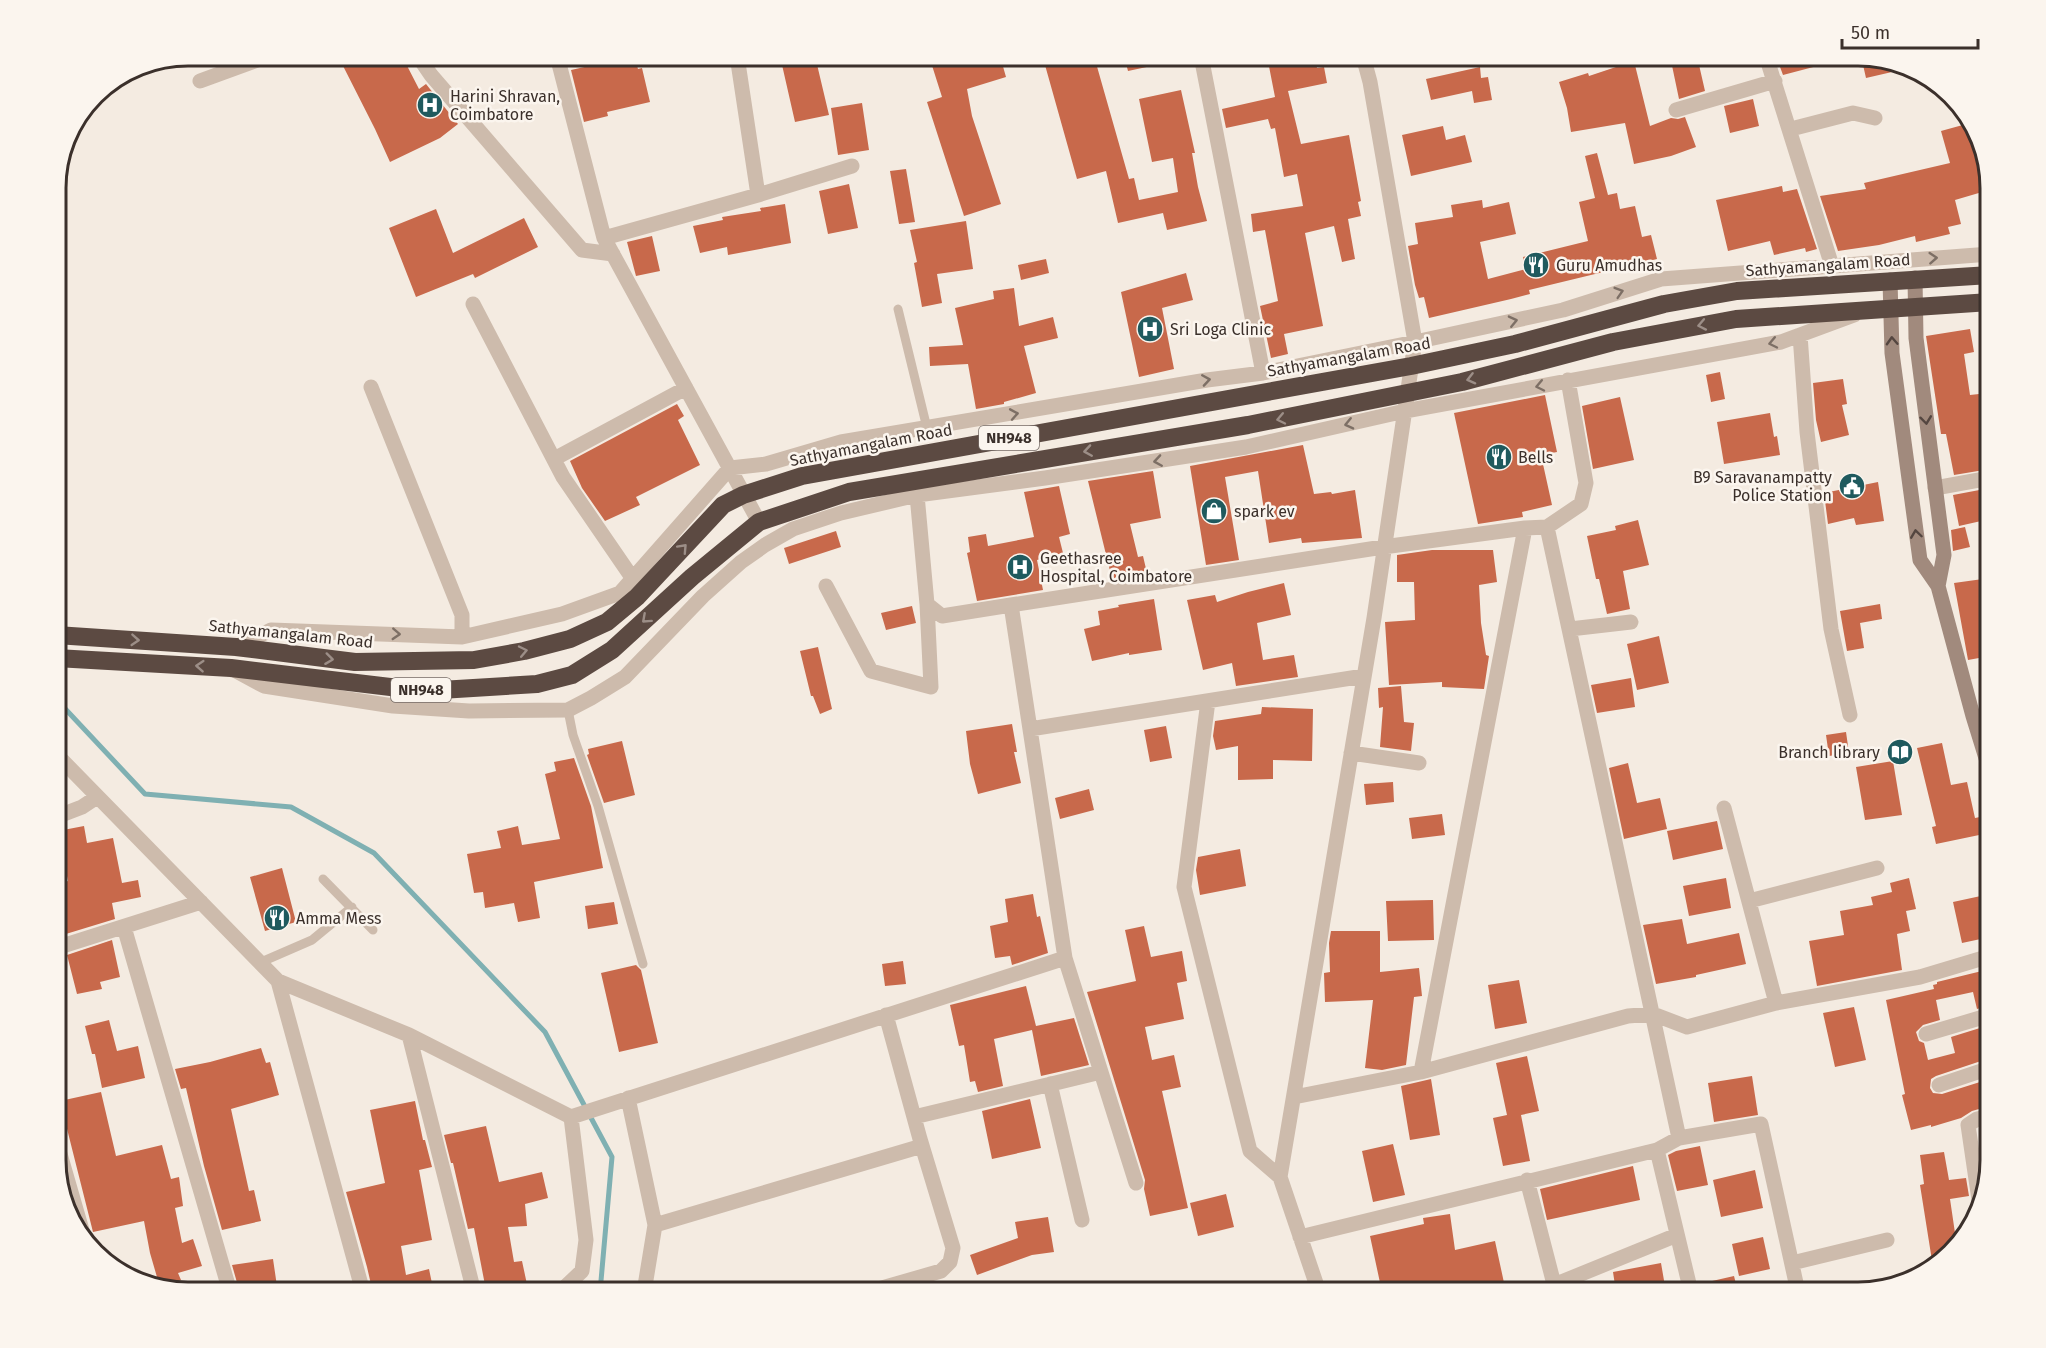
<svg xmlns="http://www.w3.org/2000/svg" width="2046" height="1348" font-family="'Fira Sans',sans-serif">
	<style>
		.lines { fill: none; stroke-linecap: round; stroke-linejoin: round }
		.stream { stroke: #7fb0b2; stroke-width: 5 }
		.building { fill: #c8694b }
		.lane { stroke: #cdbbac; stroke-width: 9 }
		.street { stroke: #cdbbac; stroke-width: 15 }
		.secondary { stroke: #a18a7d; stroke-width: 15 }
		.highway { stroke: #5c4a42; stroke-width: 18 }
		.oneway { stroke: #7d6f65 }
		.oneway2 { stroke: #9c8e87 }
		.oneway3 { stroke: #544640 }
		.labels { text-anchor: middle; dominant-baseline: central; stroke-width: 5; stroke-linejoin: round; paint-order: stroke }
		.shield { fill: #fbf5ee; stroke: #756b66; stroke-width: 1.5 }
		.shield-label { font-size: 15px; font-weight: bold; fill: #3b302b }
		.poi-label { font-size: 16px; fill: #3b302b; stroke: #fbf5ee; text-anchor: start }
		.street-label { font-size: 16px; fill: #3b302b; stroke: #fbf5ee }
		.rim { fill: none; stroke: #3b302b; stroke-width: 3 }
	</style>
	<rect width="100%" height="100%" fill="#f4ebe1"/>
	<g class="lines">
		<path class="stream" d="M56,699L145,794L291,807L374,853L545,1032L612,1157L600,1292"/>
	</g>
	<path class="building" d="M338,56H402L419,89L426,84L458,124L440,138L390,162L375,129Z
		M634,56L638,69L642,68L650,102L607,112L608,116L584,122L571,70Z
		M780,56H815L829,115L795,122Z
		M929,56H1000L1006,77L967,89L972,116L1001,204L964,216L927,102L942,97Z
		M1077,56H1094L1129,179L1134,178L1139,200L1178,192L1173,158L1152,162L1139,99L1181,90L1195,153H1192L1198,187L1207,221L1167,230L1163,213L1118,223L1106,171L1077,179L1045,65Z
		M1124,56H1169L1170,62L1128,71Z
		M1267,56H1315L1317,68L1324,67L1327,83L1288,91L1301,144L1349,135L1361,201L1358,202L1361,216L1348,219L1355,259L1342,262L1334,226L1305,233L1323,326L1284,334L1288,354L1271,358L1260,306L1278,301L1265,230L1253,232L1251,214L1303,206L1297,174L1284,177L1275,128L1271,129L1268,119L1226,128L1222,109L1275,97Z
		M1670,56H1697L1705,91L1679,99Z
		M1776,56H1839L1840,60L1783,75Z
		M1861,56L1877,61L1905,69L1866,78Z
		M1634,61L1650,126L1671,118L1678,119L1685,117L1696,147L1671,156L1634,164L1625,123L1571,132L1567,108L1559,82L1588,73L1589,76Z
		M1480,67L1481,78L1488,77L1492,100L1474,103L1472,91L1431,100L1426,79Z
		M1753,99L1759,126L1730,133L1724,106Z
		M862,103L869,150L838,155L831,108Z
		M1970,123L1989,190L1955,200L1961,224L1948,227L1950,234L1916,242L1915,236L1879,245L1838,251L1820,196L1866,189L1864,183L1950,163L1941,131Z
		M1443,126L1446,140L1465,135L1472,162L1411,176L1402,135Z
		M1597,153L1608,195L1617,193L1620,209L1635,206L1642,237L1651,235L1657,259L1529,290L1530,294L1511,299L1429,318L1424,297L1419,298L1415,285L1408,246L1418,244L1415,223L1453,217L1451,205L1482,200L1483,208L1509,202L1516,234L1480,242L1488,279L1526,269L1523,257L1588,241L1579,202L1595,198L1585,156Z
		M906,169L915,222L899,224L890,171Z
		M849,184L858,228L828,234L819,191Z
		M1782,186L1783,192L1797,189L1817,249L1806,252L1805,248L1774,255L1770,241L1728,251L1716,200Z
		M785,204L791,243L728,255L727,247L700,253L693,226L723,220L722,217L761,211L760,208Z
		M436,209L453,253L524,218L538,247L475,278L473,274L416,297L389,228Z
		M966,221L973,269L937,274L942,303L922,307L914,263L917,262L910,230Z
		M652,236L660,271L636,276L627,242Z
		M1046,259L1049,273L1021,280L1018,265Z
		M1186,273L1193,300L1162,308L1174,369L1139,377L1121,292Z
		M1014,288L1019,326L1053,317L1058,338L1024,346L1036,393L1004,402V404L976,409L968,364L930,366L929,347L963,345L955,308L994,299L993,291Z
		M1970,329L1974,352L1964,354L1970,395L1979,394L1982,409L1990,407V469L1954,475L1946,434H1941L1926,336Z
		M1720,372L1725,399L1711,402L1706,375Z
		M1843,379L1847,404L1842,405L1849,435L1821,442L1816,420L1813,383Z
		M1545,395L1557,452L1541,455L1552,505L1522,512L1523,517L1478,524L1454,413Z
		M1620,397L1634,460L1593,469L1582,406Z
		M677,404L684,416L678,420L700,465L636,497L640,505L605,521L582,488L570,461Z
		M1770,413L1774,437L1777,436L1780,455L1724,464L1717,422Z
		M1303,445L1314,494L1331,492L1332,494L1355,490L1362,538L1302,543L1301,538L1269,543L1258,471L1225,477L1239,560L1206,565L1190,466Z
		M1153,471L1161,518L1130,524L1138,557L1143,556L1147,573L1112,579L1088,481Z
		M1878,482L1884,521L1856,525L1854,518L1828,524L1824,493Z
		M1059,486L1070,534L1059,537L1063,553L1037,560L1043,590L977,601L967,553L970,552L968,537L986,534L988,546L1034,537L1024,492Z
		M1990,488V519L1959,526L1953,495Z
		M1638,520L1649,565L1623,571L1630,609L1607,614L1599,579H1596L1587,536L1616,530L1615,526Z
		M1965,527L1970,547L1953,551L1951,530Z
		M836,531L841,547L789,564L784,548Z
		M1432,550H1493L1497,582L1479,585L1481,623L1486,655L1489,656L1484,689L1442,687V682L1389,685L1385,622L1415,620L1414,582H1397V555Z
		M1990,578V656L1968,660L1954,583Z
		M1284,583L1291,615L1257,623L1263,660L1294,655L1298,677L1236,686L1232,663L1203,670L1187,600L1215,595L1217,602L1248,592Z
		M1154,599L1162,650L1129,655V653L1092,661L1084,629L1100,625L1098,611L1119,607L1118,605Z
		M1880,604L1882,619L1860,623L1864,648L1847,651L1840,611Z
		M912,606L916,623L886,630L881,613Z
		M1659,636L1669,683L1637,690L1627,644Z
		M818,647L832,709L820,714L813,696H811L800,651Z
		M1631,678L1635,707L1597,713L1591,685Z
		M1401,686L1404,722L1414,723L1411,751L1380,747L1383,707L1379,708L1378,688Z
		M1262,707L1313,709L1312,761L1273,760V779L1238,780V746L1216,750L1213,736L1215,721L1261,714Z
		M1012,724L1017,752H1014L1021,783L978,794L970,764L966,731Z
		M1166,726L1172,758L1150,762L1144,730Z
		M1846,732L1849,753L1829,756L1826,735Z
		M622,741L635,795L604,803L587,755L589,754L588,749Z
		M1942,743L1951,785L1967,782L1975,818L1980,817L1984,834L1936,844L1932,827L1936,826L1917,748Z
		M574,758L591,806L603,868L534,882L540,918L518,922L514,903L485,908L483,892L474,893L467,854L501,848L497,831L518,826L522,845L560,839L545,774L556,771L554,762Z
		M1893,761L1902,815L1865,820L1856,767Z
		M1628,763L1637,803L1660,798L1667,829L1624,839L1609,768Z
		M1393,782L1394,802L1366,805L1364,784Z
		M1089,789L1094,810L1060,819L1055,798Z
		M1442,814L1445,835L1412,839L1409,818Z
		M1717,821L1723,849L1673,860L1667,831Z
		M84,826L87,843L113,838L122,883L138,880L141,897L112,903L115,919L56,937V885L68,881L58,831Z
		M1240,849L1246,886L1200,895L1196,870L1198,857Z
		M282,868L296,922L265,931L250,877Z
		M1726,878L1731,908L1689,916L1683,886Z
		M1909,878L1916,909L1906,911L1910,931L1897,934L1902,970L1817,986L1809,941L1844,935L1840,911L1873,905L1871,897L1892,892L1890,883Z
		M1033,894L1037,917L1040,916L1048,953L1012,965L1010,956L995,958L990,926L1008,922L1005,899Z
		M1990,894V937L1962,943L1953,902Z
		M1433,900L1434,940L1388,941L1386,901Z
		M614,902L618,924L588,929L585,906Z
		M1682,919L1687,944L1739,933L1746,964L1696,975V977L1656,984L1643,925Z
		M1144,926L1151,957L1182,951L1187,981L1177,983L1184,1019L1145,1027L1152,1060L1174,1055L1181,1087L1162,1091L1188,1208L1150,1216L1144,1189L1145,1180L1087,992L1136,981L1125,930Z
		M1331,931H1380V972L1419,968L1422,996L1414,997L1406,1065L1382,1070L1365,1068L1373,1000L1325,1002L1324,973L1330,972L1329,943Z
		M112,940L120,977L100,982L102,989L77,994L67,955Z
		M903,961L906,984L885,986L882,964Z
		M636,965L641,970L658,1043L619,1052L601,973Z
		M1990,969V987H1987L1990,1005L1977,1009L1973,992L1936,1000L1940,1020L1923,1025L1916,1032L1919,1041L1924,1043L1928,1060L1955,1053L1951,1037L1980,1028L1983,1043L1990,1041V1058L1936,1076L1931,1079L1930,1088L1933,1093L1942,1094L1980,1082L1986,1107L1972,1111L1961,1118L1931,1127V1125L1911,1130L1902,1095L1905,1094L1886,1000L1934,989L1933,985L1937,984V982Z
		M1519,980L1527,1023L1495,1029L1488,985Z
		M1026,986L1036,1026L1074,1018L1089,1065L1041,1076L1032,1030L994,1039L1003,1086L978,1092L975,1081L970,1082L964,1045L959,1046L950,1005Z
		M1854,1007L1866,1060L1835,1067L1823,1013Z
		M109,1020L117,1051L138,1046L145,1078L102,1088L95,1054H92L85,1026Z
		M261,1048L266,1063L270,1062L279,1095L231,1109L249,1191L254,1190L261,1221L222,1230L204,1166L186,1088L181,1089L175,1069L210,1062Z
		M1527,1056L1539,1111L1521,1115L1530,1161L1503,1166L1493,1118L1507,1115L1496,1063Z
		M1752,1076L1758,1115L1714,1122L1708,1083Z
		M1431,1079L1440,1135L1410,1140L1401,1086Z
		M101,1092L116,1156L162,1145L171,1179L179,1177L183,1206L175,1208L182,1243L193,1239L202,1266L178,1273L181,1280L165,1286L159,1284L150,1253L144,1221L93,1232L60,1101Z
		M1030,1099L1041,1148L992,1159L982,1111Z
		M415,1101L423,1140H425L432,1167L419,1170L432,1240L401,1246L406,1275L429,1269L434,1293H373L367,1267L346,1192L385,1183L370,1110Z
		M486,1126L499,1182L542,1172L548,1198L525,1204L527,1226L508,1227L514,1262L522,1261L528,1289L514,1293H501L499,1282L485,1285L474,1228L468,1229L453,1163H451L444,1135Z
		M1990,1126V1161L1986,1177L1979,1130Z
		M1393,1144L1405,1195L1373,1202L1362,1151Z
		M1700,1146L1708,1185L1677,1191L1668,1155L1676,1151Z
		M1944,1152L1949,1180L1966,1178L1969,1196L1950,1199L1955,1233L1969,1230L1968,1233L1933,1267L1920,1185L1924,1184L1920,1155Z
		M1633,1166L1640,1200L1547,1220L1540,1189Z
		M1755,1170L1763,1208L1721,1217L1713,1180Z
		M1226,1194L1234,1227L1198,1236L1190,1203Z
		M1450,1214L1455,1250L1495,1241L1506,1292H1472L1471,1287L1434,1292H1382L1370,1236L1424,1224L1423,1218Z
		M1048,1217L1054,1252L1032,1255L977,1275L970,1255L1018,1238L1015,1222Z
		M1763,1237L1770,1269L1739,1276L1732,1244Z
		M273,1259L278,1293H240L232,1265Z
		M1661,1263L1666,1292H1616L1613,1272Z
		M1734,1276L1738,1292H1700L1699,1284Z"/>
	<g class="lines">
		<path class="lane" d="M898,309L927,428
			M568,710L573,735L598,806L643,964
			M323,879L373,930
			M259,963L312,940L352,907"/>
		<path class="street" d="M418,56L431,75L582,250L613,254
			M557,56L604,238L759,522
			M737,56L758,195
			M1201,56L1263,373
			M1766,56L1832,266
			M200,81L268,56
			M1676,110L1775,81
			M1791,129L1853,113L1875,118
			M604,238L758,195L852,166
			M473,304L563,477L633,579
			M1800,335L1807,432L1831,629L1850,715
			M371,387L462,615V637
			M554,459L686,388
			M1935,488L1990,478
			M917,495L927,604L942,616L1011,605
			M1547,527L1679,1138L1657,1150
			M826,586L871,671L931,687L927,604
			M1570,629L1631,622
			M236,647L271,630L462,637L562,614L620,593L730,468L766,464L841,442L1207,380L1263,373L1415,342L1563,310L1661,279L1990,254
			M236,671L264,686L393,706L469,711L568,710L591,698L625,677L703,596L741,562L765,545L793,529L841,513L917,495L1045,478L1246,447L1405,411L1781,342L1854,315
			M1208,701L1184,887L1250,1151L1280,1177
			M1030,729L1364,676
			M1351,753L1419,763
			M56,754L278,981L363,1292
			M1724,808L1776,1003
			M56,817L82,807L97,797
			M1749,901L1877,868
			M124,927L230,1292
			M56,948L201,902
			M1065,958L1136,1183
			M278,981L409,1035L474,1292
			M1926,1034L1990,1015
			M409,1035L571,1117L1065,958L1011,605L1383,547L1525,528
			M1421,1072L1525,528L1547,527L1581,504L1586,483L1568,380
			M1050,1084L1082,1220
			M1939,1085L1990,1068
			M1294,1097L1421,1072L1628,1016L1653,1014L1687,1027L1776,1003L1920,977L1990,956
			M628,1098L655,1225L644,1292
			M914,1117L1101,1072
			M1679,1138L1761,1124L1798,1292
			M56,1140L84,1237
			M1527,1180L1556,1292
			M1979,1200L1968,1125L1977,1119L1990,1116
			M655,1225L922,1146
			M1300,1237L1657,1150L1691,1292
			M1792,1263L1887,1240
			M1554,1285L1677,1235
			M538,1292L563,1289L582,1271L586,1240L571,1117
			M868,1292L941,1271L950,1262L953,1248L920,1139L886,1015
			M1319,1292L1280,1177L1374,618L1415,342L1370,82L1363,56"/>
		<path class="secondary" d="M1915,278L1916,338L1944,555L1938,586
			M1890,280L1892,353L1920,560L1938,586L1973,716L1990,771"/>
		<path class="highway" d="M56,635L236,647L355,662L474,660L524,651L570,639L607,622L637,597L723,505L743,495L802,476L1411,366L1515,344L1664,304L1737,291L1990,275
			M56,658L231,668L424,691L537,684L572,675L612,650L692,577L759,522L849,492L1248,425L1462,382L1613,342L1736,319L1990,302"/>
	</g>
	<defs><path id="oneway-chevron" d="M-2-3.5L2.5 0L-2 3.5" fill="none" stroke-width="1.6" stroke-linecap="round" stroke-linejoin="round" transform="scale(1.5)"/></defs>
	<g class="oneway">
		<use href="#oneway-chevron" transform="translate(1933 258) rotate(-4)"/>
		<use href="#oneway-chevron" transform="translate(1619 292) rotate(-17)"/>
		<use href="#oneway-chevron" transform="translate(1513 321) rotate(-13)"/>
		<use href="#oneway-chevron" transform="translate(1773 343) rotate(168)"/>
		<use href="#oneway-chevron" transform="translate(1206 380) rotate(-9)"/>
		<use href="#oneway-chevron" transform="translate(1540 386) rotate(168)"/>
		<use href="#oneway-chevron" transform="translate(1014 414) rotate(-10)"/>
		<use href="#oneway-chevron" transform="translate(1349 424) rotate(167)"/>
		<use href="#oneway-chevron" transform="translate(1158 461) rotate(171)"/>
		<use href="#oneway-chevron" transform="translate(396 634) rotate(3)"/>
	</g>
	<g class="oneway2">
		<use href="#oneway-chevron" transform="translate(1702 325) rotate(169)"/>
		<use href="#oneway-chevron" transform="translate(1471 379) rotate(166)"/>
		<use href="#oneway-chevron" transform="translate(1281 419) rotate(168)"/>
		<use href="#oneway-chevron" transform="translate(1088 451) rotate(171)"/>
		<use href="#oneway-chevron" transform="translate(683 548) rotate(-47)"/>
		<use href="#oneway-chevron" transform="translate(646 619) rotate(138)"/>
		<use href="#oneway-chevron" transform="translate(135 640) rotate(4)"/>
		<use href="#oneway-chevron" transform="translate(523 651) rotate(-12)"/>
		<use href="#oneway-chevron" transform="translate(329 659) rotate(7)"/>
		<use href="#oneway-chevron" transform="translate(200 666) rotate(-176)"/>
	</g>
	<g class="oneway3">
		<use href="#oneway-chevron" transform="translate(1892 341) rotate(-93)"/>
		<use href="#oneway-chevron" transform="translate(1926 420) rotate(83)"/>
		<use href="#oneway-chevron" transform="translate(1916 534) rotate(-98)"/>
	</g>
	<defs>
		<symbol id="hospital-disc" viewBox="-11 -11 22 22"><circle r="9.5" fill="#1f5a5e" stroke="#fbf5ee"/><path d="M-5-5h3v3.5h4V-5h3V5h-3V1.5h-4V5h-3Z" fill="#fff"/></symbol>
		<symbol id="restaurant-disc" viewBox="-11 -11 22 22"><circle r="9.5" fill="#1f5a5e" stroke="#fbf5ee"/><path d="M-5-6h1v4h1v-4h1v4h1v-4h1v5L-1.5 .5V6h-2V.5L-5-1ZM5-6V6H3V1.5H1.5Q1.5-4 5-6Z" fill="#fff"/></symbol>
		<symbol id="civic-disc" viewBox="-11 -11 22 22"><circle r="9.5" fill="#1f5a5e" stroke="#fbf5ee"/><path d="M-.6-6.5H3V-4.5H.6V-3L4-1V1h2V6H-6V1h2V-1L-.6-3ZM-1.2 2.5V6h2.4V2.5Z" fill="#fff"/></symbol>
		<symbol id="shop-disc" viewBox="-11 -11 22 22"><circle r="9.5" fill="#1f5a5e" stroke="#fbf5ee"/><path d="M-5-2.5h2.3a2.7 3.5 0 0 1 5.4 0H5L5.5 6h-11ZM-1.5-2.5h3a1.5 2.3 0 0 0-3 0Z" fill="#fff"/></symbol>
		<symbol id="library-disc" viewBox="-11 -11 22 22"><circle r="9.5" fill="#1f5a5e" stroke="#fbf5ee"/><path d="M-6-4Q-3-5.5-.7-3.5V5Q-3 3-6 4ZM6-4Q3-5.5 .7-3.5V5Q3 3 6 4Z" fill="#fff"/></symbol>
	</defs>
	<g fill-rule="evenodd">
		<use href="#hospital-disc" x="415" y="90" width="30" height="30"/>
		<use href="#restaurant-disc" x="1521" y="250" width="30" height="30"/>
		<use href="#hospital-disc" x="1135" y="314" width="30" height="30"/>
		<use href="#restaurant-disc" x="1484" y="442" width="30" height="30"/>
		<use href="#civic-disc" x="1837" y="471" width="30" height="30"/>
		<use href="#shop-disc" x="1199" y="496" width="30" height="30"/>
		<use href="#hospital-disc" x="1005" y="552" width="30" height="30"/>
		<use href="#library-disc" x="1885" y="737" width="30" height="30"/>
		<use href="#restaurant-disc" x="262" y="903" width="30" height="30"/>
	</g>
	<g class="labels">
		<g class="shield">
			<rect x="979" y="426" width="60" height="24" rx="4.5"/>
			<rect x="391" y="678" width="60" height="24" rx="4.5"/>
		</g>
		<g class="shield-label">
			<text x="1009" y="438">NH948</text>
			<text x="421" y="690">NH948</text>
		</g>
		<g class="poi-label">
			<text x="450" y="96">Harini Shravan,<tspan x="450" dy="18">Coimbatore</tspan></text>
			<text x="1556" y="265">Guru Amudhas</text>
			<text x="1170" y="329">Sri Loga Clinic</text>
			<text x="1518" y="457">Bells</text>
			<text x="1832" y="477" text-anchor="end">B9 Saravanampatty<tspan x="1832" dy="18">Police Station</tspan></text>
			<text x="1234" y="511">spark ev</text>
			<text x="1040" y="558">Geethasree<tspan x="1040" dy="18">Hospital, Coimbatore</tspan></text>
			<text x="1880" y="752" text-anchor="end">Branch library</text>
			<text x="296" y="918">Amma Mess</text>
		</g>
		<g class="street-label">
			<text transform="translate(1828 265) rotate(-4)">Sathyamangalam Road</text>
			<text transform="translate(1349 357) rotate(-10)">Sathyamangalam Road</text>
			<text transform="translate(871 445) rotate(-11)">Sathyamangalam Road</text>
			<text transform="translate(291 634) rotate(6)">Sathyamangalam Road</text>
		</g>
	</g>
	<path d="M0 0H2046V1348H0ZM188 66H1858A122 122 0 0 1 1980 188V1160A122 122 0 0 1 1858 1282H188A122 122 0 0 1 66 1160V188A122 122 0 0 1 188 66Z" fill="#fbf5ee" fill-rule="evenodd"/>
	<path class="rim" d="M188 66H1858A122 122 0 0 1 1980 188V1160A122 122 0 0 1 1858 1282H188A122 122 0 0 1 66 1160V188A122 122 0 0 1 188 66Z"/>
	<path d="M1842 39v9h136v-9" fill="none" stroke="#3b302b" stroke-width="3"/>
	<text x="1851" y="39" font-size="18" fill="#3b302b" stroke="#fbf5ee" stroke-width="4.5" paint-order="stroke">50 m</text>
</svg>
